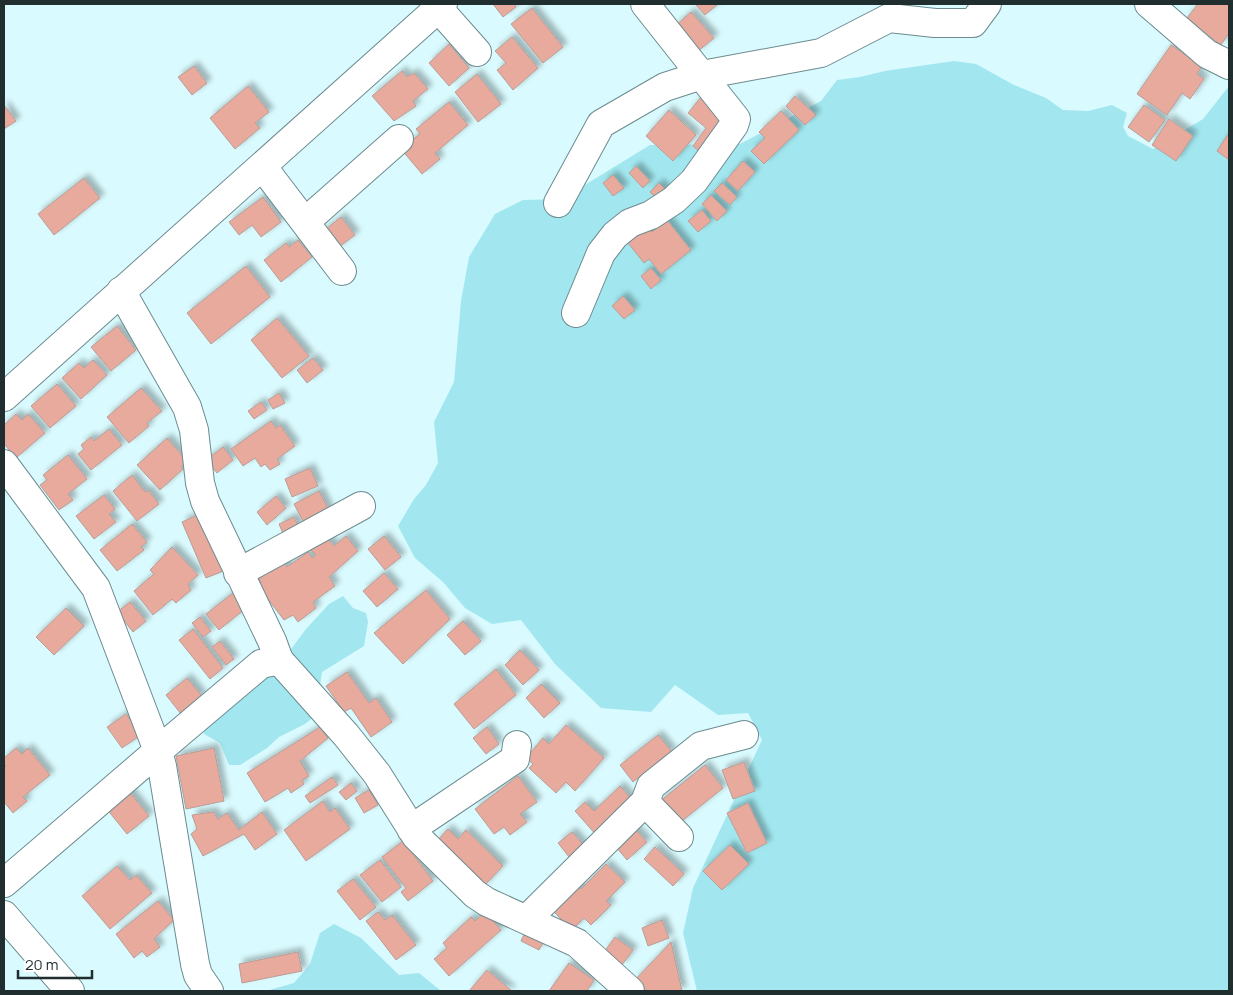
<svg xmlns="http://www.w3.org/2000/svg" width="1233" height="995" font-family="Manrope,sans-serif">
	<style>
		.green { fill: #a2e7ef }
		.building { fill: #e7aa9d; stroke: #b99d97; filter: url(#shadow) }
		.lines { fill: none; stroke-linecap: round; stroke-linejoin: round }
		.minor-casing { stroke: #6c8b8f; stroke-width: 30 }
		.minor { stroke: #fff; stroke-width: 28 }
	</style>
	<defs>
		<filter id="shadow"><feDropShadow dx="4.5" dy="-4.5" stdDeviation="2.5" flood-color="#0004"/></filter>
	</defs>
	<rect width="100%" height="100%" fill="#d9fafe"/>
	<path class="green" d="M954,61L976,64L1014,85L1046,98L1063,110L1088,111L1112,105L1127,113L1123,127L1128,136L1153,149L1203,119L1229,86V991H697L683,933L693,888L762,740L748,713L718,715L675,685L651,712L601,708L555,664L521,620L492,624L465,608L443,582L415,558L398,526L414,499L426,485L438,463L434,422L454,382L461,301L469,257L495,214L523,200L562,199L650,145L740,144L821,101L837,80L860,77L885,71Z
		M343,596L353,608L366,613L368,622L364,646L322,672L315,716L305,724L279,737L267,748L240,765H229L220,743L204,734L203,725L236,704L246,688L274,672L306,629L329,604Z
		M334,924L361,938L399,975L419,973L441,991H266L294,983L310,964L320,933Z"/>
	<path class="building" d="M493,4H514L516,7L503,17Z
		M695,4H718L705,15Z
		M1198,4H1229V33L1221,45L1186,19Z
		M532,8L563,47L543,63L511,24Z
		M691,12L714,38L697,52L675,26Z
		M512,37L538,68L513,90L497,70L506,63L495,51Z
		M449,44L469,68L449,86L429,63Z
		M1171,45L1202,66L1197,74L1204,79L1190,99L1182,93L1167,115L1137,94Z
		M194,66L207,83L192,95L178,77Z
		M402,71L407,77L414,73L428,89L413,101L416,106L394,121L372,96Z
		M477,74L501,104L478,122L455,92Z
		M248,86L269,112L255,123L260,128L235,149L210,118Z
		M702,96L728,118L701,153L693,146L706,128L688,113Z
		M795,96L816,115L805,125L786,106Z
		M449,102L468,125L435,153L440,159L422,174L401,149L420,134L416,129Z
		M4,105L16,121L4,129Z
		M1144,105L1165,120L1149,142L1128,127Z
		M669,110L696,135L673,161L646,136Z
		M781,111L799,130L764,164L751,151L765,138L759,132Z
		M1169,119L1193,136L1176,161L1152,145Z
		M1229,133V160L1217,151Z
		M743,161L755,172L738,191L726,180Z
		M636,166L650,181L643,188L629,173Z
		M613,175L624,188L613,196L603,183Z
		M84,178L100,198L54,235L38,214Z
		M659,183L667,191L658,200L650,192Z
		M722,183L737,197L730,205L714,191Z
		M711,195L727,211L717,221L702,204Z
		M263,197L281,222L261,237L252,225L239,235L229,222Z
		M702,210L711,221L698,232L688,221Z
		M341,217L355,235L335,250L321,233Z
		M667,220L691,250L661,274L649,259L644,263L628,243L648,227L652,232Z
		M298,240L312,257L281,282L264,260L286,243L289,247Z
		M246,266L270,297L211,344L187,313Z
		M651,268L661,280L651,289L641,276Z
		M623,296L635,310L624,319L612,306Z
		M277,318L309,356L282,378L251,340Z
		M117,326L136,350L111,371L91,347Z
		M313,358L323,370L307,383L297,370Z
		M93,360L107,375L81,399L62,378L79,363L84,368Z
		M57,384L76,406L50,428L31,406Z
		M141,388L162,411L147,423L149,426L129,443L107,417Z
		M279,393L285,403L273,409L268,400Z
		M261,402L267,410L254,419L248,411Z
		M16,414L22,420L28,414L45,433L16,458L4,444V425Z
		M271,421L276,428L280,425L295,446L277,459L280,464L270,470L265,464L261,467L255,458L243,466L231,449Z
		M109,429L122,445L91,470L78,454L84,449L81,445L91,437L94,441Z
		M167,438L187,461L181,467L183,469L160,490L137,465Z
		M223,447L233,460L217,473L206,460Z
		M68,455L87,479L68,494L73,500L59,510L40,485L47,480L43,475Z
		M310,468L318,486L292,497L285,479Z
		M132,475L145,492L148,490L159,504L137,521L113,491Z
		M319,491L330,512L305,525L294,504Z
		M104,495L115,509L109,514L116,522L94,539L76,516Z
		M276,496L286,508L267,525L257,512Z
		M202,513L226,570L206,578L182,522Z
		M294,517L299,528L284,536L279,524Z
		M132,524L147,542L141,547L144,550L117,571L100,550Z
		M346,536L358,551L329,577L335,586L313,602L316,608L298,622L293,615L284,620L257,585L261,582L259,579L283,561L287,567L308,552L312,558L316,555L311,550L327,538L334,546Z
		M384,536L401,557L385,570L368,549Z
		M172,547L198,575L188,584L191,590L176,603L172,599L153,615L134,591L154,574L150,570Z
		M384,573L398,589L377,607L363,591Z
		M426,590L450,619L403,664L374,633Z
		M233,593L246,608L219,630L206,614Z
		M130,602L146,621L133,632L117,612Z
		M66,608L84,626L54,655L36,637Z
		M200,617L211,631L203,637L192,623Z
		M463,621L481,641L465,655L447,635Z
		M193,629L223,668L210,679L179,640Z
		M220,641L234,659L226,665L212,647Z
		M520,650L539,670L523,685L505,665Z
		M496,669L516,695L474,729L454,704Z
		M347,672L369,703L376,698L392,722L371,737L351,708L344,712L326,686Z
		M187,678L202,696L181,714L166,695Z
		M541,684L560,703L544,718L526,698Z
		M126,714L141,735L122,748L107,727Z
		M566,725L604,758L575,791L566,782L556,793L529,768L533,764L526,758L543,738L549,744Z
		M320,727L328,738L300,761L309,776L302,780L304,784L291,793L288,788L265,802L247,773Z
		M487,727L499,744L486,754L473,738Z
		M658,735L672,752L633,782L620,765Z
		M16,748L22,754L28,748L50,775L23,797L27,801L13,813L4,802V768L6,766L4,764V758Z
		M214,748L224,801L186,809L176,756Z
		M744,762L755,791L733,799L722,770Z
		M705,765L723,788L677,825L659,802Z
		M518,776L537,802L520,814L527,822L510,835L504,827L494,834L475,809Z
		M332,777L338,785L310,803L305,796Z
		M351,783L357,791L346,800L339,792Z
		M620,786L634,802L597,836L575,811L585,802L594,811Z
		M128,790L149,816L127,834L106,808Z
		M369,790L378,805L364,813L355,798Z
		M323,801L330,812L335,808L350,829L306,861L284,830Z
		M748,803L767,843L747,853L727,813Z
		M213,812L218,819L227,813L239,830L262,812L277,834L255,850L244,834L203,856L191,834L197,829L192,815Z
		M448,829L458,839L466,830L503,866L483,887L436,842Z
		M635,829L647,842L627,860L616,847Z
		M572,832L587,849L573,862L558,843Z
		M403,841L433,881L408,901L401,892L406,888L382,857Z
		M730,845L749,864L722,890L703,871Z
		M655,847L684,874L673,886L644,859Z
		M380,860L401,887L382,902L360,875Z
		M606,864L625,882L606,901L611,905L591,925L584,918L572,930L553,911L577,886L581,889Z
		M117,866L130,880L136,875L152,893L110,929L82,896Z
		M353,879L376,907L360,920L337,891Z
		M158,901L174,920L154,939L160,947L147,957L142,951L134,958L116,934Z
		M378,912L385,920L392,915L416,945L396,960L366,921Z
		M485,912L501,930L449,976L434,959L447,948L443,943L471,917L475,921Z
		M662,920L669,938L648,946L642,928Z
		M527,928L546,938L539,950L521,941Z
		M615,937L633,950L622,965L604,952Z
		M671,942L682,991H645L634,981Z
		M298,952L302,971L242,983L239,964Z
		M569,963L594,980L587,991H549Z
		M487,970L512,991H469Z"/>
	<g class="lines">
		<defs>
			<path id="minor" d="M1149,4L1207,54L1229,65
				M438,8L477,52
				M262,166L342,271
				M558,203L601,124L665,87L702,75L821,53L889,18L935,23H973L987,4
				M305,222L399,139
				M121,291L187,407L194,430L200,483L205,501L272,641L279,660L346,735L377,774L416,836L475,894L487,902L577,943L630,991
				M576,313L601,253L615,235L630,223L651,215L674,200L694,181L734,125L736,119L645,4
				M4,397L443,4
				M4,464L96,588L158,751L261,664L279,660
				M238,573L361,506
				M645,802L679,837
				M411,829L515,759L517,745
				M4,883L158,751L162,766L195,964L198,975L209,991
				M4,915L70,991
				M527,919L645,802L651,786L701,746L744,735"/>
		</defs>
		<use href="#minor" class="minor-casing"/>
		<use href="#minor" class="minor"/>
	</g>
	<rect width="1233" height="995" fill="none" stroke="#212e30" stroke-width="10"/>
	<path d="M18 970v8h74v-8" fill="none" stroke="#212e30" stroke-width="2.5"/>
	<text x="25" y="970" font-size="15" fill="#212e30" stroke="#ffffff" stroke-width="4" paint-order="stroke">20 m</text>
</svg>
